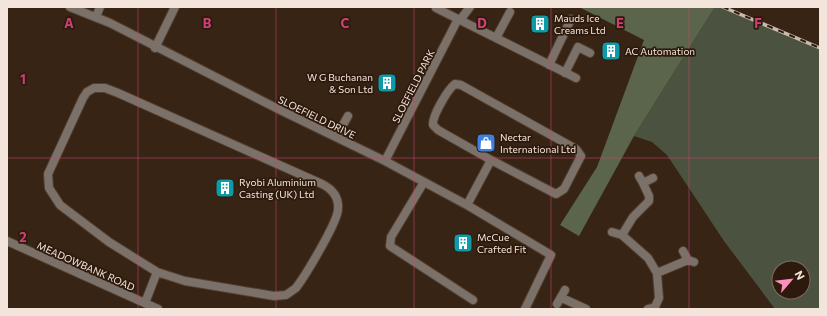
<svg xmlns="http://www.w3.org/2000/svg" width="827" height="316" font-family="Commissioner,sans-serif">
	<style>
		.green { fill: #4b523f; fill-rule: evenodd }
		.forest { fill: #5b654b }
		.lines { fill: none; stroke-linecap: round; stroke-linejoin: round }
		.minor-casing { stroke: #513f31; stroke-width: 10 }
		.minor { stroke: #7c7169; stroke-width: 8 }
		.rail-casing { stroke: #c9baaf; stroke-width: 3.5 }
		.rail { stroke: #2d1a0c; stroke-width: 2; stroke-dasharray: 6; stroke-linecap: butt }
		.grid { fill: none; stroke: #cc4175; stroke-width: 1; stroke-opacity: 0.55 }
		.labels { text-anchor: middle; dominant-baseline: central; stroke-width: 3.5; stroke-linejoin: round; paint-order: stroke }
		.poi-label { font-size: 10px; fill: #f3e5dc; stroke: #2d1a0c; text-anchor: start }
		.street-label { font-size: 10px; fill: #f3e5dc; stroke: #2d1a0c }
		.grid-label { font-size: 13px; text-anchor: middle; font-weight: bold; fill: #cc4175; stroke: #2d1a0c; stroke-width: 3.5; stroke-linejoin: round; paint-order: stroke }
	</style>
	<rect width="100%" height="100%" fill="#372415"/>
	<path class="green" d="M715,7H723L820,48V309H775L724,241L667,155L652,142L634,136ZM779,268H803V292H779Z"/>
	<path class="forest" d="M579,7H715L634,136L579,236L560,225L597,167L644,40Z"/>
	<g class="lines">
		<defs>
			<path id="minor" d="M70,7L110,23L280,110L385,161L467,205L551,255L525,309
				M436,8L576,78
				M96,17L100,7
				M460,20L470,7
				M496,38L510,12
				M155,48L175,7
				M549,65L571,19
				M565,73L578,47L590,53
				M94,88H105L118,93L322,184C332,189 339,197 338,209C338,222 305,276 296,288L286,295L274,296L185,281L157,272L109,242L60,205L49,188L48,174L83,98L87,92Z
				M336,137L348,116
				M385,161L458,19
				M639,176L643,183L653,178
				M424,182L391,237L390,246L473,300
				M643,183L649,196V201L633,217L622,235L648,258L657,273L659,298L655,307L648,309
				M467,205L491,160L438,130L433,125C432,116 448,89 455,84L461,85L576,149L581,156L564,189L556,194L491,160
				M612,232L622,235
				M7,241L158,309
				M683,251L688,260L694,262
				M657,273L688,260
				M562,298L586,309
				M145,303L157,272
				M557,304L565,290"/>
		</defs>
		<use href="#minor" class="minor-casing"/>
		<use href="#minor" class="minor"/>
		<defs>
			<path id="rail" d="M723,7L820,48"/>
		</defs>
		<use href="#rail" class="rail-casing"/>
		<use href="#rail" class="rail"/>
	</g>
	<path class="grid" d="M138,7V309M276,7V309M414,7V309M551,7V309M689,7V309M7,158H820"/>
	<defs>
		<symbol id="building-square" viewBox="-11 -11 22 22"><rect x="-9" y="-9" width="18" height="18" rx="4" fill="#0f9aa8" stroke="#2d1a0c"/><path d="M-4-6H4V6H1V3H-1V6H-4ZM-2.5-4.3h1.7v1.8h-1.7ZM.8-4.3h1.7v1.8H.8ZM-2.5-1h1.7V.8h-1.7ZM.8-1h1.7V.8H.8Z" fill="#fff"/></symbol>
		<symbol id="shop-square" viewBox="-11 -11 22 22"><rect x="-9" y="-9" width="18" height="18" rx="4" fill="#3f7fe0" stroke="#2d1a0c"/><path d="M-5-2.5h2.3a2.7 3.5 0 0 1 5.4 0H5L5.5 6h-11ZM-1.5-2.5h3a1.5 2.3 0 0 0-3 0Z" fill="#fff"/></symbol>
	</defs>
	<g fill-rule="evenodd">
		<use href="#building-square" x="529" y="13" width="22" height="22"/>
		<use href="#building-square" x="600" y="40" width="22" height="22"/>
		<use href="#building-square" x="376" y="72" width="22" height="22"/>
		<use href="#shop-square" x="475" y="132" width="22" height="22"/>
		<use href="#building-square" x="214" y="177" width="22" height="22"/>
		<use href="#building-square" x="452" y="232" width="22" height="22"/>
	</g>
	<g class="labels">
		<g class="poi-label">
			<text x="554" y="18">Mauds Ice<tspan x="554" dy="12">Creams Ltd</tspan></text>
			<text x="625" y="51">AC Automation</text>
			<text x="373" y="77" text-anchor="end">W G Buchanan<tspan x="373" dy="12">&amp; Son Ltd</tspan></text>
			<text x="500" y="137">Nectar<tspan x="500" dy="12">International Ltd</tspan></text>
			<text x="239" y="182">Ryobi Aluminium<tspan x="239" dy="12">Casting (UK) Ltd</tspan></text>
			<text x="477" y="237">McCue<tspan x="477" dy="12">Crafted Fit</tspan></text>
		</g>
		<g class="street-label">
			<text transform="translate(413 86) rotate(-63)">SLOEFIELD PARK</text>
			<text transform="translate(317 117) rotate(26)">SLOEFIELD DRIVE</text>
			<text transform="translate(86 266) rotate(24)">MEADOWBANK ROAD</text>
		</g>
	</g>
	<g class="grid-label">
		<text x="69" y="28">A</text>
		<text x="207" y="28">B</text>
		<text x="345" y="28">C</text>
		<text x="482" y="28">D</text>
		<text x="620" y="28">E</text>
		<text x="758" y="28">F</text>
		<text x="23" y="84">1</text>
		<text x="23" y="242">2</text>
	</g>
	<rect width="827" height="316" fill="none" stroke="#f3e5dc" stroke-width="16"/>
	<g transform="translate(791 280) rotate(62)"><circle r="19" fill="#2d1a0c" stroke="#7c6b5f"/>
	<path d="M0-3L7 15L0 10L-7 15Z" fill="#fe8ebc"/>
	<text y="-6" font-size="11" font-weight="bold" text-anchor="middle" fill="#f3e5dc">N</text>
	</g>
</svg>
